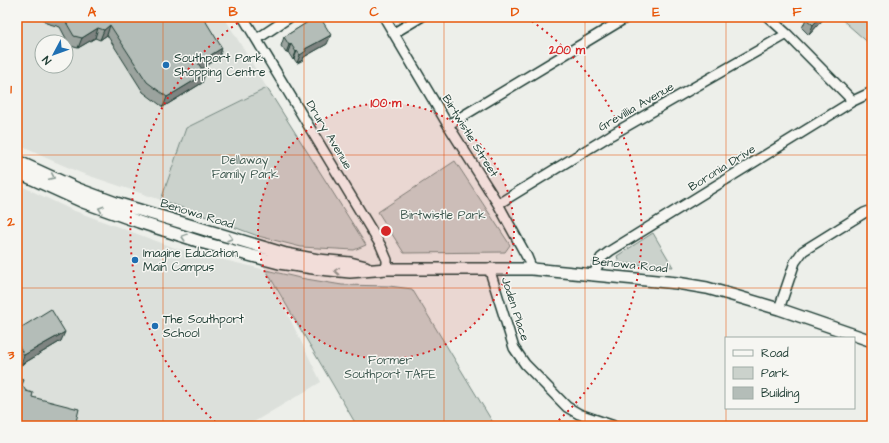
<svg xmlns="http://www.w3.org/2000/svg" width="889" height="443" font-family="'Architects Daughter',sans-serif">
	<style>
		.built { fill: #dce0db; fill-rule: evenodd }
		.green { fill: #cbd2cc; stroke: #758880 }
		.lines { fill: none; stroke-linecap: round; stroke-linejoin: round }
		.minor-casing { stroke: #1f3d34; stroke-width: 12 }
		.major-casing { stroke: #1f3d34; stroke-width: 14 }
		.minor { stroke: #f6f6f2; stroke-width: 9 }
		.major { stroke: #f6f6f2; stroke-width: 11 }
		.wall { fill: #9ba39e; stroke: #1f3d34 }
		.shaded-wall { fill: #7e8481; stroke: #1f3d34 }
		.building { fill: #b4bdb8; stroke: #1f3d34 }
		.oneway { stroke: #8a9a93 }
		.grid { fill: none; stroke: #e8590c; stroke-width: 1; stroke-opacity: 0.55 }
		.ring { fill: none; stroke: #d62828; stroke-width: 2; stroke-dasharray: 2 4 }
		.poi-dot { fill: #1f6fb2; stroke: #f6f6f2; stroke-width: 1.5 }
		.labels { text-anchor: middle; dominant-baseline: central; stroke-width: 3; stroke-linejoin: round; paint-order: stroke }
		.poi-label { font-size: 12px; fill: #1f3d34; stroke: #f6f6f2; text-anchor: start }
		.street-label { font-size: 12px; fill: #1f3d34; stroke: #f6f6f2 }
		.park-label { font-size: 12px; fill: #415b52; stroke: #f6f6f2 }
		.centre { fill: #d62828; stroke: #f6f6f2; stroke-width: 2 }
		.ring-label { font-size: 12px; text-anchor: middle; font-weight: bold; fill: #d62828; stroke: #f6f6f2; stroke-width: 3; stroke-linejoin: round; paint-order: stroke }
		.neatline { fill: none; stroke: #e8590c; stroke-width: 1.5 }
		.grid-label { font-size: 13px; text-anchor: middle; font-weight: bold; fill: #e8590c }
	</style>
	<rect width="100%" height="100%" fill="#edefea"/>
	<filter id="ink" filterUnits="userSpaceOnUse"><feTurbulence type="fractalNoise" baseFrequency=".025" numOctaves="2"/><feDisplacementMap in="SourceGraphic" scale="8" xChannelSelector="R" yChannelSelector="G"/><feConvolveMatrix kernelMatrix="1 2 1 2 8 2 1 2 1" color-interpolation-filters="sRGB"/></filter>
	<g filter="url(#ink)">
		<path class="built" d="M17,17H224L267,88L186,128L161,200L81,173L44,157L17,144ZM42,42H66V66H42Z
			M17,184L72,210L178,249L266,270L321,382L247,426H17Z"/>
		<path class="green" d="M839,17H872V46Z
			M267,88L366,245L354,250L301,247L258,236L161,200L186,128Z
			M455,161L510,245L505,252L404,253L378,212Z
			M653,233L673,267L619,263L617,256Z
			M266,270L300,278L342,285L389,286L412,289L495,426H357Z"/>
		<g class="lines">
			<defs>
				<path id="minor" d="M243,17L381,246L387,260V269
					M384,17L448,125L498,204L527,257L532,269
					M768,17L787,34L853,101
					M394,33L421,17
					M257,39L290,17
					M448,125L627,17
					M498,204L611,135L787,34
					M489,268L514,348L525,364L567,407L579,414L614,426
					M594,274L601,258L610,251L853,101L872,92
					M779,309L795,262L803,251L864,213L872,210"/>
				<path id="major" d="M17,161L78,189L116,203L286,254L318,260L350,263L366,267
					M17,172L83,202L139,222L204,243L279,263L320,269L350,272L387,269H532L677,283L707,288L732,295L779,309L872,341"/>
			</defs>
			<use href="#minor" class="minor-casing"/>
			<use href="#major" class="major-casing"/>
			<use href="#minor" class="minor"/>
			<use href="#major" class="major"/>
		</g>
		<path class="wall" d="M42,17H203L219,58L202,68V83L163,107L143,92L107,35L100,40L95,38L78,48L70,46L60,27L46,23Z
			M307,17H320L327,44L304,57L303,60L297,63L294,59L293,60L288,52L286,53L281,46L284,37L305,24V23Z
			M825,17L809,35L802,28L806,19Z
			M17,330L61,341L21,365L17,358Z"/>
		<path class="shaded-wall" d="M820,17H825L809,35L813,25Z
			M110,25L107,35L100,40L104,30Z
			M98,28L95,38L78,48L82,38Z
			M331,35L327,44L304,57L303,60L297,63L300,55L305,49Z
			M291,44L288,52L286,53L289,45Z
			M222,48L219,58L195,73L198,63Z
			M297,51L294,59L293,60L296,52Z
			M205,74L202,83L163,107L167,97Z
			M65,332L61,341L21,365L24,355Z"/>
		<path class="building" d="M63,17H203L222,48L198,63L205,74L167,97L147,82L110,25L104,30L98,28L82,38L74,36Z
			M309,17H320L331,35L305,49L306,51L300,55L297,51L296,52L291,44L289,45L284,37L311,20Z
			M807,17H820L813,25L806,19Z
			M17,265L20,267L17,272Z
			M51,309L65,332L24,355L17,343V330Z
			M17,378L24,380L22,385L26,391L33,393L32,397L79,409L75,426H17Z"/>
		<defs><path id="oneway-chevron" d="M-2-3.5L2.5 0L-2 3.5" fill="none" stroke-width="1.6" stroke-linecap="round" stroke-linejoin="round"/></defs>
		<g class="oneway">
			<use href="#oneway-chevron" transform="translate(52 177) rotate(25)"/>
			<use href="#oneway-chevron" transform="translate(101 209) rotate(-161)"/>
			<use href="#oneway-chevron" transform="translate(184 237) rotate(-162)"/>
			<use href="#oneway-chevron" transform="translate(230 238) rotate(17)"/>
			<use href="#oneway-chevron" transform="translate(337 271) rotate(-175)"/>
		</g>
	</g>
	<path class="grid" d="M163,17V426M304,17V426M444,17V426M585,17V426M726,17V338M17,155H872M17,288H872M726,408V426"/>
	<circle cx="386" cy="231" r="128" fill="#d62828" fill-opacity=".12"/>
	<g class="ring">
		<circle cx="386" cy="231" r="128"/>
		<path d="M220 426A256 256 0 0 1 245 18M527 18A256 256 0 0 1 552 426"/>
	</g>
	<g class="poi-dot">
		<circle cx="166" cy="65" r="4"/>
		<circle cx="135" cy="260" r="4"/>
		<circle cx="155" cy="326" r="4"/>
	</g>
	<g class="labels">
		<g class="poi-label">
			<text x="174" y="58">Southport Park<tspan x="174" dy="14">Shopping Centre</tspan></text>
			<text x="143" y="253">Imagine Education<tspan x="143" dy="14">Main Campus</tspan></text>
			<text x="163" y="319">The Southport<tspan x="163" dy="14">School</tspan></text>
		</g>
		<g class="street-label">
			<text transform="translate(636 107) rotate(-30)">Grevillia Avenue</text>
			<text transform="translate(329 135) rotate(59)">Drury Avenue</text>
			<text transform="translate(470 136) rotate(58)">Birtwistle Street</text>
			<text transform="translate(722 168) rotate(-32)">Boronia Drive</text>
			<text transform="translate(197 214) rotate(17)">Benowa Road</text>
			<text transform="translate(630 265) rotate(6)">Benowa Road</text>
			<text transform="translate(515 309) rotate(72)">Joden Place</text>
		</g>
		<g class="park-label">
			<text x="245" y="160">Dellaway<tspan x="245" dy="14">Family Park</tspan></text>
			<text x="443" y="215">Birtwistle Park</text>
			<text x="390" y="360">Former<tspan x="390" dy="14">Southport TAFE</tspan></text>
		</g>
	</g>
	<circle cx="386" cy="231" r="6" class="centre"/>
	<g class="ring-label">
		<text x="567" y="54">200 m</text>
		<text x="386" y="107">100 m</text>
	</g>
	<rect width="889" height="443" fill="none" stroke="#f6f6f2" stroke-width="44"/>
	<rect x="725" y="337" width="130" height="72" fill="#f6f6f2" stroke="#a0aca6"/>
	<rect x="733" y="350" width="20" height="6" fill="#f6f6f2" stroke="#a0aca6"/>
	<text x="761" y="357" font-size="12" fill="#1f3d34">Road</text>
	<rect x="733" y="367" width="20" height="12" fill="#cbd2cc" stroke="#a0aca6"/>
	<text x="761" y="377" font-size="12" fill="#1f3d34">Park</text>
	<rect x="733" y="387" width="20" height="12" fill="#b4bdb8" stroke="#a0aca6"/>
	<text x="761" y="397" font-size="12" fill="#1f3d34">Building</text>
	<g transform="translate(54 54) rotate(229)"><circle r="19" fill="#f6f6f2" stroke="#a0aca6"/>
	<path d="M0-3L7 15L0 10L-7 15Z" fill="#1f6fb2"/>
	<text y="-6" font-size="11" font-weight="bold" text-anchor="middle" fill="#1f3d34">N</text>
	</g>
	<rect x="22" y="22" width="845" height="399" class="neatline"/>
	<g class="grid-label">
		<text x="92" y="16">A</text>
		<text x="233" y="16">B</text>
		<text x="374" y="16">C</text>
		<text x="515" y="16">D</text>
		<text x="656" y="16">E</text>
		<text x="797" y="16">F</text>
		<text x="11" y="93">1</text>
		<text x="11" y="226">2</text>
		<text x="11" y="359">3</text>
	</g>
</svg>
